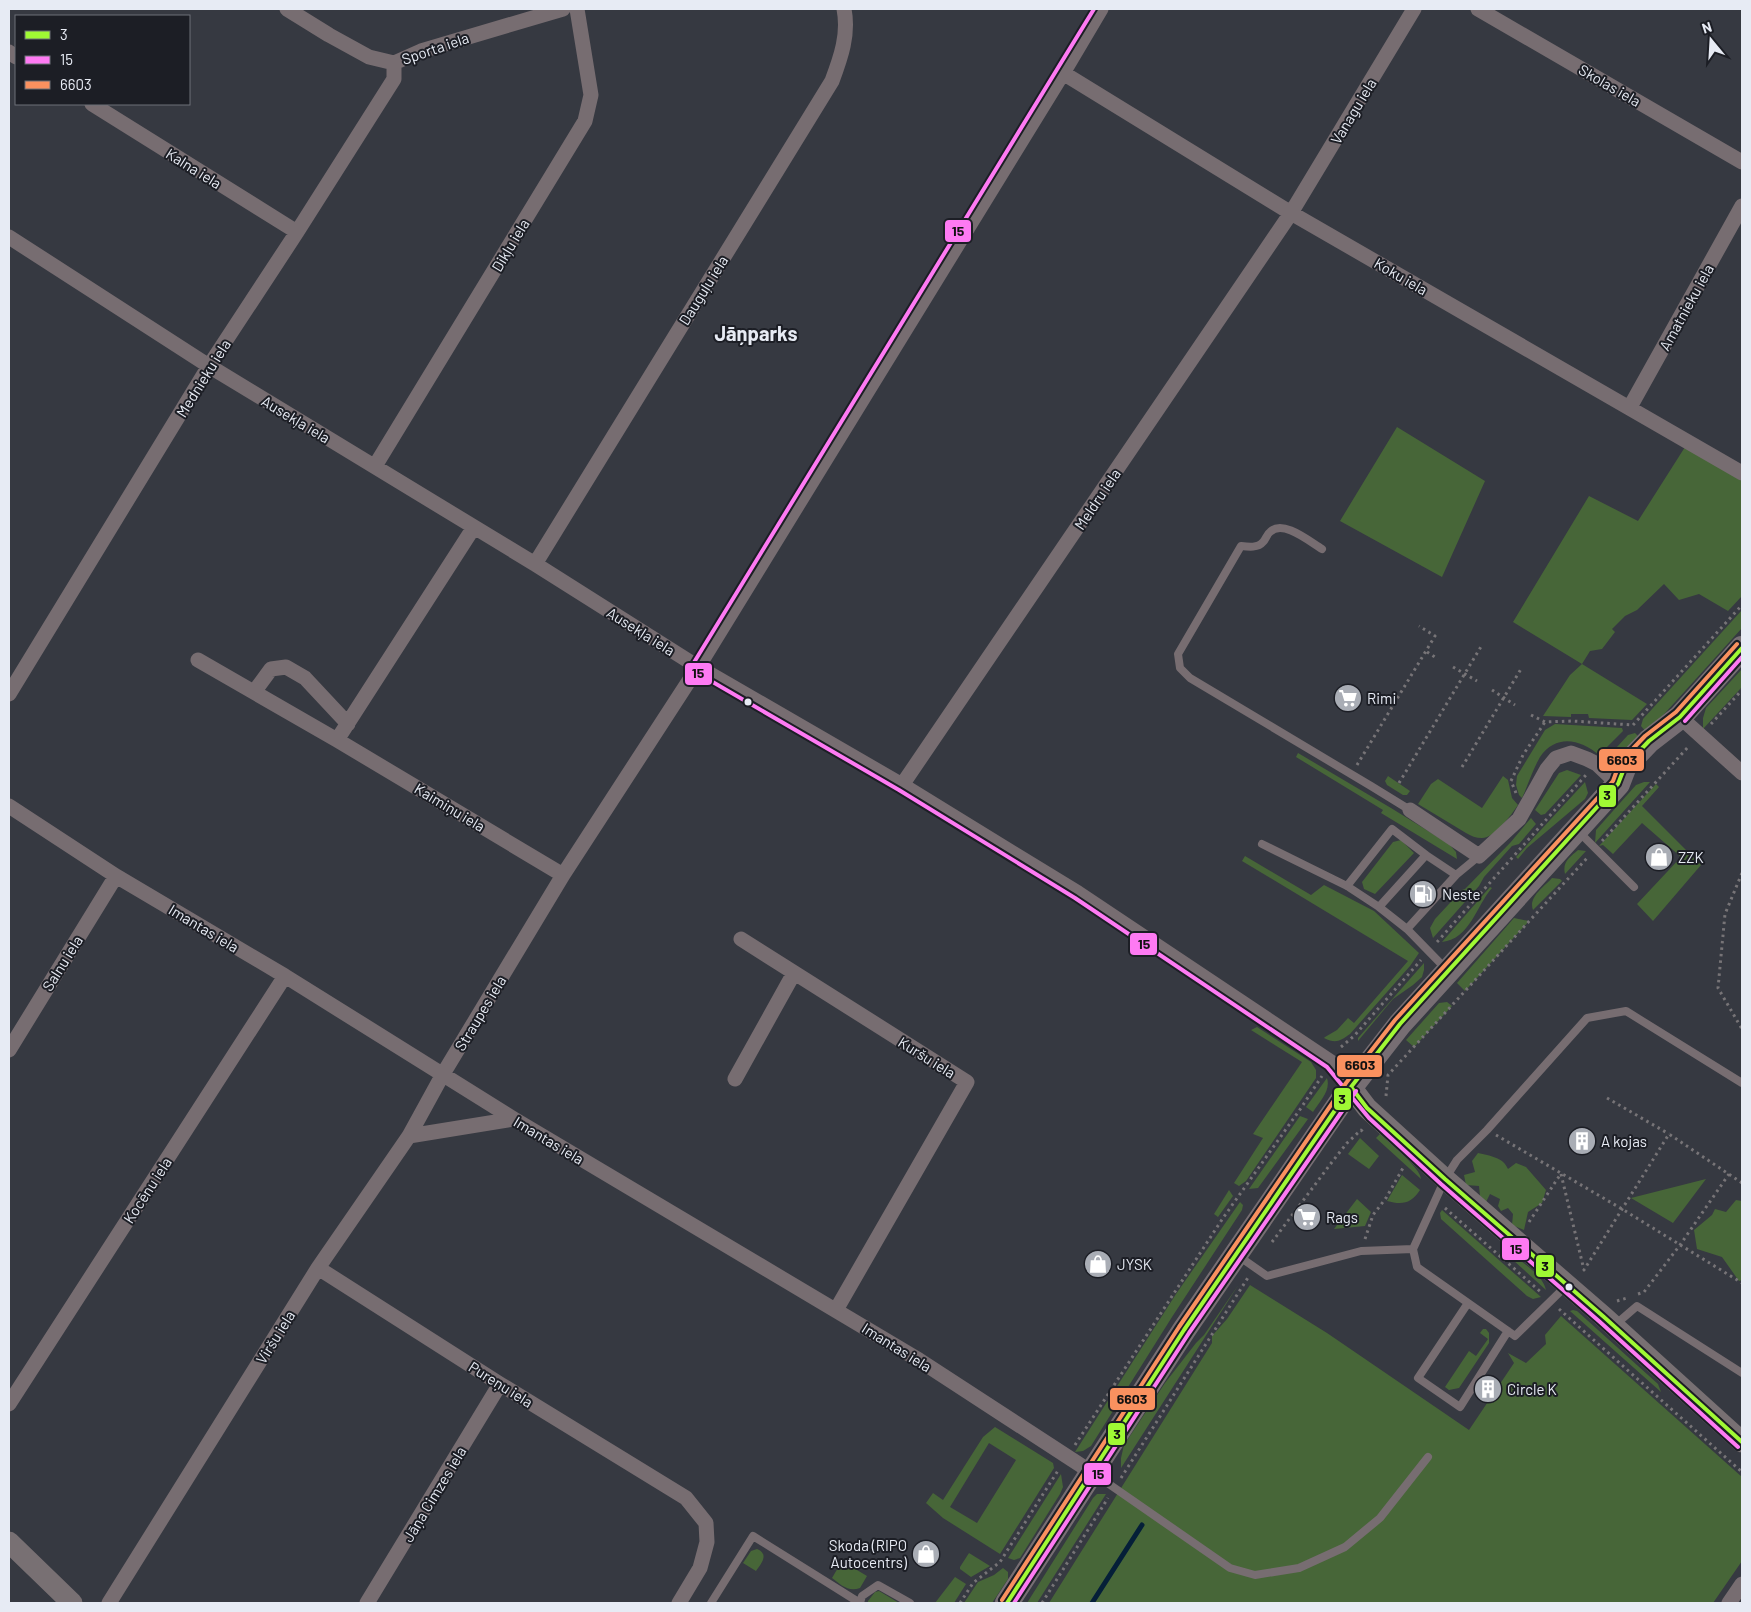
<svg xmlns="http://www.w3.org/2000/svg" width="1751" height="1612" font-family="Barlow,sans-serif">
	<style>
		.green { fill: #476638; fill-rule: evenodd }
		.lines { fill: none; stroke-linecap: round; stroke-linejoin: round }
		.stream { stroke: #051f38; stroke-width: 5 }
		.path { stroke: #777477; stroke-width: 3; stroke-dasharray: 2.5 4; stroke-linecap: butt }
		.lane { stroke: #776d71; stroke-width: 8 }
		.street { stroke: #776d71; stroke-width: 15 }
		.secondary { stroke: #787073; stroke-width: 21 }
		.primary { stroke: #776e73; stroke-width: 24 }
		.bus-1-casing { stroke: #1c1e25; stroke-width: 8 }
		.bus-2-casing { stroke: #1c1e25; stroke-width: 8 }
		.bus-3-casing { stroke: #1c1e25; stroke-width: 8 }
		.bus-1 { stroke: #a0f934; stroke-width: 4 }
		.bus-2 { stroke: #fe7af3; stroke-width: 4 }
		.bus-3 { stroke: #fa915f; stroke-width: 4 }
		.bus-dot { fill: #e7ebf4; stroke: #1c1e25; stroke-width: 2 }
		.labels { text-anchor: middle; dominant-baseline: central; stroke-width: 4; stroke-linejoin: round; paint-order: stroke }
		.street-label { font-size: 15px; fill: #e7ebf4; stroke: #1c1e25 }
		.poi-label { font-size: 15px; fill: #e7ebf4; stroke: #1c1e25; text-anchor: start }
		.district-label { font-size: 20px; font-weight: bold; fill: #e7ebf4; stroke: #1c1e25 }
		.line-badge { stroke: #1c1e25; stroke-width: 2 }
		.pale-badge-label { font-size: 14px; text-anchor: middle; font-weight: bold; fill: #111 }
	</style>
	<rect width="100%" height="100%" fill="#363941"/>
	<path class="green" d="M1397,427L1485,481L1442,577L1340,521Z
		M1685,447L1742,481V596L1728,611L1699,594L1679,600L1664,584L1637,610L1625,616L1612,629L1615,632L1602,649L1590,651L1582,664L1647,704L1632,720L1589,718L1588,714H1571V717L1543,716L1570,675L1582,664L1513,622L1589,496L1638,521Z
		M1742,610V628L1647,733L1641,726L1643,719Z
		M1742,669V687L1703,729V718L1706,708Z
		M1555,724L1622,728L1623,731L1599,755C1580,739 1556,734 1540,757C1533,769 1528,785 1522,798L1519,795L1516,785L1517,776L1545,730Z
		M1635,733L1640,738C1630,749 1622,763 1605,760L1628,735Z
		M1298,753L1391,808L1449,844L1456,852L1457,859L1381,813L1383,810L1296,757Z
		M1567,770L1581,775L1545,814L1541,815L1535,810L1559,773Z
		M1388,776L1410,791L1407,795H1403L1387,785L1385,781Z
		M1503,776L1508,780L1512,798L1518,805C1511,815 1495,838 1482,838C1476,838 1471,836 1466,833L1418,804L1431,784L1438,779L1482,808Z
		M1585,782L1588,793L1585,799L1527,848L1518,859L1516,857Z
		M1644,782H1650L1595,843L1596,830L1636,785Z
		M1656,784L1659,787L1642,806L1701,865L1653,921L1637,904L1681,857L1642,823L1613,854L1603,845L1599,846Z
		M1531,818L1536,824L1519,844L1512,846L1484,877L1479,886L1433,938L1430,928L1435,919L1462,890L1465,889L1510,843Z
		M1401,840L1414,853L1375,894L1364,889L1362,882L1393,842Z
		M1578,850L1586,851L1565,874C1562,862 1570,857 1578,850Z
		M1245,856L1311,895L1324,885L1374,911L1419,953L1410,966L1350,1034C1340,1041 1336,1044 1324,1038L1325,1037L1337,1030L1348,1018L1354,1023L1408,961L1242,861Z
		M1552,878L1560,879L1562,881L1533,910C1528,897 1544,887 1552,878Z
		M1490,887L1492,888C1476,906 1470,939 1442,942Z
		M1514,918L1529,921L1465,991L1457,983Z
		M1424,963V970L1422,977L1413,985L1393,999L1358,1041V1038Z
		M1447,1002L1452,1006L1414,1047L1406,1040L1439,1003Z
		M1257,1027L1311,1062L1316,1070V1078L1246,1181L1239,1186L1234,1183L1263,1138L1253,1134L1302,1062L1251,1030Z
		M1327,1078C1331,1091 1320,1101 1313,1112L1306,1107Z
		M1300,1116L1308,1119L1258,1188L1249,1189Z
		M1380,1134C1389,1143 1421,1168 1421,1179L1376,1138Z
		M1360,1138L1379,1156L1369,1169L1348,1154Z
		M1478,1153C1490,1156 1503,1157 1508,1169L1516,1163L1526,1167L1546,1190L1542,1203L1528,1212L1524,1230L1512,1225L1513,1214L1508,1208L1501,1211L1498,1206L1500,1199L1490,1194L1486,1202L1480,1196L1479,1186L1466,1185L1464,1175L1475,1172L1472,1161Z
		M1402,1175L1420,1190C1411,1204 1402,1205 1387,1201Z
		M1706,1179L1673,1223L1631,1198Z
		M1229,1190L1233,1196L1218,1217L1214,1214Z
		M1357,1199L1371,1212L1365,1226L1334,1229Z
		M1736,1200L1742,1201V1280L1739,1281L1722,1257L1697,1249L1694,1230L1712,1215L1715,1209L1726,1212Z
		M1240,1202L1243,1205L1242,1210L1172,1317L1091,1446L1083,1451L1075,1452L1176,1294Z
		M1442,1210L1541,1297L1533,1299L1527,1296L1441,1219L1440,1213Z
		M1516,1257C1526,1265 1543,1276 1546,1290L1513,1260Z
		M1239,1284L1121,1468V1458L1124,1445L1165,1383L1196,1343L1204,1335Z
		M1250,1285L1327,1333L1469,1430L1514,1363L1508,1353L1526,1363L1546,1344L1545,1335L1561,1316L1742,1477V1561L1713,1603H1049L1212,1343V1336L1227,1319Z
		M1573,1310L1577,1311L1658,1384L1661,1392L1570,1311Z
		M1483,1329H1486L1489,1333V1343L1459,1388L1449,1390L1445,1387L1469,1351L1476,1356L1488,1339L1480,1333Z
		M995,1427L1053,1463L1054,1468L1000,1554L943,1518L926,1503L933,1493L943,1500L983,1437ZM989,1443L1016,1460L977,1523L950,1507Z
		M1061,1474L1063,1487L1060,1494L1020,1558L1014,1560L1008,1558Z
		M1097,1494H1106L1037,1603H1027L1093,1498Z
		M757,1549C769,1554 762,1563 756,1571L743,1563L751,1551Z
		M969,1553L990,1566L971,1577L960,1569V1567Z
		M842,1561L867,1576L860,1588C848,1592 841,1585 832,1578Z
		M1003,1568L1008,1572V1579L992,1603H964L978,1582L994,1575Z
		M955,1577L966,1584L954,1603H935Z
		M879,1591L899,1603H868V1601L875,1592Z"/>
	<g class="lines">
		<path class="stream" d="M1092,1603L1142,1525"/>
		<path class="path" d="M1427,652L1438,659
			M1453,667L1477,681
			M1492,690L1515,705
			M1531,715L1545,722L1572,721L1633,725
			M1711,724L1742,690
			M1633,725L1742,605
			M1357,765L1435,636L1419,626
			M1462,767L1521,669
			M1399,783L1482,645
			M1516,793L1511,781L1523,755L1545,722
			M1602,841L1689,746
			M1742,873L1725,914L1718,988L1742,1029
			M1437,942L1586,775
			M1341,1047L1354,1036L1421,960
			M1386,1096L1388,1075L1588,857
			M1607,1098L1669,1134
			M1496,1135L1622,1209L1742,1283
			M1561,1174L1584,1270L1669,1134L1742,1183
			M1445,1208L1542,1293
			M1529,1222L1560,1175
			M1365,1239L1373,1215L1386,1198L1403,1168
			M1272,1242L1332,1162L1347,1143L1361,1130L1363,1132
			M1638,1294L1644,1292L1680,1245L1729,1174
			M1617,1301L1627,1298
			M1559,1309L1742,1472
			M1075,1445L1223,1218L1301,1108L1322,1076
			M1121,1478L1249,1276
			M960,1603L973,1583L1000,1562L1059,1469
			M1042,1603L1108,1498"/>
		<path class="lane" d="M1322,549C1310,542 1283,519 1270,532C1267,534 1266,539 1263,542C1258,548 1249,547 1241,546L1178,654L1180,668L1190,678L1371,786L1410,810
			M1578,831L1634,887
			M1262,844L1347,886L1379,907L1426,855L1456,875
			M1347,886L1392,829L1426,855
			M1379,907L1407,929L1446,969
			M1407,929L1456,875L1479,856
			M1237,1255L1267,1276L1361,1251L1413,1249
			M1566,1286L1515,1336L1417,1267L1413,1249L1445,1179L1457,1160L1487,1130L1587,1018L1626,1011L1742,1083
			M1468,1303L1418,1378L1460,1407L1508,1331
			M1615,1325L1637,1306L1742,1373
			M1093,1473L1230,1568L1255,1575L1299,1568L1345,1547L1380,1518L1428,1457
			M711,1603L753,1536L860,1603
			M860,1603L862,1596L878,1585L910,1603"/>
		<path class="street" d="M287,9L329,35L369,57L394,63L421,51L563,9
			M1478,9L1742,162
			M9,52L16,57
			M1063,73L1291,213L1742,473
			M92,104L297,232
			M9,237L209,366L535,564L698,667L902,785L1078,893L1331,1062L1351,1087
			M1630,407L1742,206
			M375,466L585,121L591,95L577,9
			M535,564L832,81C841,57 849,34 844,9
			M198,660L337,740L563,875
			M254,692L271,669L286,667L305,678L348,724
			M9,694L209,366L297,232L394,79V63
			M1680,717L1742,773
			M337,740L474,527
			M902,785L1291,213L1414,9
			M9,806L116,876L285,976L514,1119L919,1360L1091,1472
			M1410,810L1479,856L1519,819L1547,769L1556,758L1571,753L1587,759L1597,764L1618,784
			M741,939L967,1082L836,1310
			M9,1050L116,876
			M735,1079L794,973
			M409,1136L514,1119
			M318,1268L500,1384L686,1498L706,1523L707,1542L700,1568L679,1603
			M9,1404L285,976
			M109,1603L318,1268L409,1136L443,1074L563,875L698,667L1063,73L1101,9
			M367,1603L500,1384
			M1729,1603L1742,1584"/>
		<path class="secondary" d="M1351,1087L1367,1108L1445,1179L1604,1317L1742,1442
			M9,1542L72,1603"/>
		<path class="primary" d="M1007,1603L1184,1330L1351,1087L1400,1024L1618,784L1625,766L1649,741L1680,717L1742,648"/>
		<defs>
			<path id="bus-1" d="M1351,1087L1367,1108L1445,1179L1604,1317L1742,1442
				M1007,1603L1184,1330L1351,1087L1400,1024L1618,784L1625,766L1649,741L1680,717L1742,648"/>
			<path id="bus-2" d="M1094,9L693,664L692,670L899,790L1075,898L1327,1067L1369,1118L1441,1184L1600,1322L1738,1447
				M1685,721L1742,657
				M1014,1603L1189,1333L1356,1091"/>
			<path id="bus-3" d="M1002,1600L1179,1327L1346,1083L1395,1020L1613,781L1620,762L1645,736L1676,712L1737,644"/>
		</defs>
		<use href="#bus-1" class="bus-1-casing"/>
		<use href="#bus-2" class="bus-2-casing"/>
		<use href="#bus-3" class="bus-3-casing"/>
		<use href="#bus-1" class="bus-1"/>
		<use href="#bus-2" class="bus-2"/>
		<use href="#bus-3" class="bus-3"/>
	</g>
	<defs>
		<symbol id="supermarket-disc" viewBox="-11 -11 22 22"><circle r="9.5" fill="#a9adb5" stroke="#1c1e25"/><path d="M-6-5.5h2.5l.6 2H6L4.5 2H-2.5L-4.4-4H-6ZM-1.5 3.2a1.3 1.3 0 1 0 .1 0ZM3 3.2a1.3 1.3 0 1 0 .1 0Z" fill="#fff"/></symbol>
		<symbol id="shop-disc" viewBox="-11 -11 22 22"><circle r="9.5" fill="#a9adb5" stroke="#1c1e25"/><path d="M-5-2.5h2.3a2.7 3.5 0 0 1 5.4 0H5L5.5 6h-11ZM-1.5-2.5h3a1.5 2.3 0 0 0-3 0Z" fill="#fff"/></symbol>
		<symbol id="fuel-disc" viewBox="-11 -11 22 22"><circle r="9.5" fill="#a9adb5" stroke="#1c1e25"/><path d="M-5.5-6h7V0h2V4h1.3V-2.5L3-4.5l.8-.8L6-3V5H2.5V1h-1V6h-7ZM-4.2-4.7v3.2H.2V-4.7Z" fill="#fff"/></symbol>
		<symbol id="building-disc" viewBox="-11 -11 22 22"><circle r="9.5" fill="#a9adb5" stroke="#1c1e25"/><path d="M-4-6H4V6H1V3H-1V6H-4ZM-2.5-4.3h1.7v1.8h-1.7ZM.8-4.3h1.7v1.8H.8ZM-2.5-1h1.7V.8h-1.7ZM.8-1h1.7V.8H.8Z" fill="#fff"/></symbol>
	</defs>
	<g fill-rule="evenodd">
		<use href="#supermarket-disc" x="1332" y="682" width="32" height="32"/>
		<use href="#shop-disc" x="1643" y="841" width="32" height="32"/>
		<use href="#fuel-disc" x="1407" y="878" width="32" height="32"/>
		<use href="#building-disc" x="1566" y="1125" width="32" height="32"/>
		<use href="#supermarket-disc" x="1291" y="1201" width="32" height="32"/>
		<use href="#shop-disc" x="1082" y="1248" width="32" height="32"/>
		<use href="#building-disc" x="1472" y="1373" width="32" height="32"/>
		<use href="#shop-disc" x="910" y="1538" width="32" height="32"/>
	</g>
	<g class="bus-dot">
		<circle cx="748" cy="702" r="4.5"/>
		<circle cx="1569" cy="1287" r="4.5"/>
	</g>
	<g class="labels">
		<g class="street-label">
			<text transform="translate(435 48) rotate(-19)">Sporta iela</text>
			<text transform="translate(1610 85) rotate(30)">Skolas iela</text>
			<text transform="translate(1353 111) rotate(-59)">Vanagu iela</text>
			<text transform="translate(194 168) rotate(32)">Kalna iela</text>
			<text transform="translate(510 245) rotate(-59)">Dikļu iela</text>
			<text transform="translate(1401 276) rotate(30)">Koku iela</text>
			<text transform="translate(703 290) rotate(-58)">Dauguļu iela</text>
			<text transform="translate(1686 307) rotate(-61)">Amatnieku iela</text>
			<text transform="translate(203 378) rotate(-58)">Mednieku iela</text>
			<text transform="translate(296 419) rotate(31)">Ausekļa iela</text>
			<text transform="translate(1097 499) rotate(-56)">Meldru iela</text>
			<text transform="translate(641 631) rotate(32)">Ausekļa iela</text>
			<text transform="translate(450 807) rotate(31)">Kaimiņu iela</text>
			<text transform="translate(204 928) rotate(31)">Imantas iela</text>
			<text transform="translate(62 963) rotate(-58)">Salnu iela</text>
			<text transform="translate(480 1013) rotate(-59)">Straupes iela</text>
			<text transform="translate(927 1057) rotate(32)">Kuršu iela</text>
			<text transform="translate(549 1140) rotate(31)">Imantas iela</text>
			<text transform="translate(147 1190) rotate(-57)">Kocēnu iela</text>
			<text transform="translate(275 1337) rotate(-58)">Viršu iela</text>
			<text transform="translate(897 1347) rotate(32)">Imantas iela</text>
			<text transform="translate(501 1384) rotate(32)">Pureņu iela</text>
			<text transform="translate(434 1494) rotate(-59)">Jāņa Cimzes iela</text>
		</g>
		<g class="poi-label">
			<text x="1367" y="698">Rimi</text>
			<text x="1678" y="857">ZZK</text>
			<text x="1442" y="894">Neste</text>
			<text x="1601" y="1141">A kojas</text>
			<text x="1326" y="1217">Rags</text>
			<text x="1117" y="1264">JYSK</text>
			<text x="1507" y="1389">Circle K</text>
			<text x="907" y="1545" text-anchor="end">Skoda (RIPO<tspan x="907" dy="17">Autocentrs)</tspan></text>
		</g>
		<g class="district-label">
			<text x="756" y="333">Jāņparks</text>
		</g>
	</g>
	<g class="line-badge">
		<rect x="944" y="219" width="28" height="24" rx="5" fill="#fe7af3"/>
		<rect x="684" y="662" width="29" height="24" rx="5" fill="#fe7af3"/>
		<rect x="1598" y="748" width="47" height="24" rx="5" fill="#fa915f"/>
		<rect x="1598" y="784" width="19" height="24" rx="5" fill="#a0f934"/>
		<rect x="1129" y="932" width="29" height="24" rx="5" fill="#fe7af3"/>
		<rect x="1336" y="1054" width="47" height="24" rx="5" fill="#fa915f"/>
		<rect x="1333" y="1087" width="19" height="24" rx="5" fill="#a0f934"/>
		<rect x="1501" y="1237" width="29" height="24" rx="5" fill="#fe7af3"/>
		<rect x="1535" y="1254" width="20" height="24" rx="5" fill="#a0f934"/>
		<rect x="1109" y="1387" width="47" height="24" rx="5" fill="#fa915f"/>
		<rect x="1107" y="1422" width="19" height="24" rx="5" fill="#a0f934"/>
		<rect x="1083" y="1462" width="29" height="24" rx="5" fill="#fe7af3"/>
	</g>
	<g class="pale-badge-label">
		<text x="958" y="236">15</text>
		<text x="698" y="678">15</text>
		<text x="1622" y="765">6603</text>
		<text x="1607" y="800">3</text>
		<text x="1144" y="949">15</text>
		<text x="1360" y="1070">6603</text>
		<text x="1342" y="1104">3</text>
		<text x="1516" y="1254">15</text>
		<text x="1545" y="1271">3</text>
		<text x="1132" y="1404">6603</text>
		<text x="1117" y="1439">3</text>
		<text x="1098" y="1479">15</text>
	</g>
	<rect width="1751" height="1612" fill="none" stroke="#e7ebf4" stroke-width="20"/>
	<rect x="15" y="15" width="175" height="90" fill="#1c1e25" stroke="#6d7078"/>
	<rect x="25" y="31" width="25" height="8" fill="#a0f934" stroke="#6d7078"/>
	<text x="60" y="40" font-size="15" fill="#e7ebf4">3</text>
	<rect x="25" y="56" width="25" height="8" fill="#fe7af3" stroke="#6d7078"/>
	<text x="60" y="65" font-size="15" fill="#e7ebf4">15</text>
	<rect x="25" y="81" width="25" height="8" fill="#fa915f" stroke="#6d7078"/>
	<text x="60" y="90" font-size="15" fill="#e7ebf4">6603</text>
	<g transform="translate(1711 40) rotate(342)" stroke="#1c1e25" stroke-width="4" paint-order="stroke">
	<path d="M0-4L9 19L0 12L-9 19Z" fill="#e7ebf4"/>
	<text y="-8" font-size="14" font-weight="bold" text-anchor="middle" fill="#e7ebf4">N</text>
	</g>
</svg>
